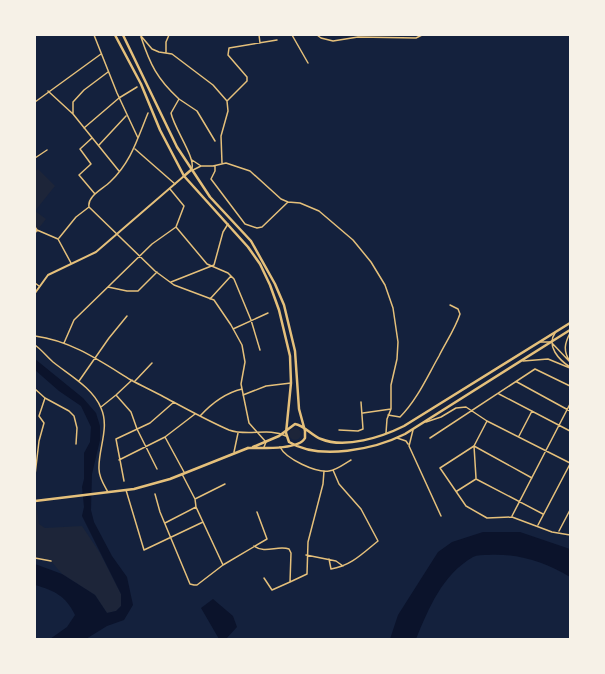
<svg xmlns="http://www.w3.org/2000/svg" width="605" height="674" font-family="'Exo 2',sans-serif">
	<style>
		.green { fill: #1d2539 }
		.water { fill: #0b132b }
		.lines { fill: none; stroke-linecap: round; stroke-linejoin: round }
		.minor { stroke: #e5c07b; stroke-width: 1.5 }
		.secondary { stroke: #e5c07b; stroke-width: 2 }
		.primary { stroke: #e5c07b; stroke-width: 2.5 }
		.trunk { stroke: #e5c07b; stroke-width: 2.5 }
	</style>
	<rect width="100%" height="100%" fill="#14213d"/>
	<path class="green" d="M38,169L55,186L35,211L46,219L35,233V171Z
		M289 434a6 6 0 1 1 12 0a6 6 0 1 1-12 0Z
		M35,510H37L39,524L45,528L82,526L100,553L121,594V606L116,611L107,613L95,595L62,574L51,561L35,557Z"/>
	<path class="water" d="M35,359L83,398L96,413L100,426V440L92,474L91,510L94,522L112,556L127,577L133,605L124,620L107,626L86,639H50L67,627L75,615C66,596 55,591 35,585V564L62,574L95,595L107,613L116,611L121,606V594L82,516L84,507L82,487L84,479V453L90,442L91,427L81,406L59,391L35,370Z
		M483,532H520L570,549V577C545,562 517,553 488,555C483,555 477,555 473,557C442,575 429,608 416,639H390L398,615L438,552L452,542Z
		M213,599L233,616L237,627L226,639H219L201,608Z"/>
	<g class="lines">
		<path class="minor" d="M94,35L117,93L138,138
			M259,35L260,43
			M292,35L308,63
			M317,35L321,38L333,41L358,37L416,38L422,35
			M141,36L152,49L159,52L172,54L213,85L227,101L228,111L221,136L222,163
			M141,37C150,64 157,79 179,99L171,113C174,128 195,157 192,168
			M166,52V42L169,35
			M108,72L84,90L73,102V114L119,171
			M48,91L73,114
			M179,99L197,111L215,141
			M227,101L247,81V77L228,55L229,48L277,40
			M35,102L101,54
			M148,113C137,140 131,162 110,182C103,189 87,196 89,207L155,271L174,285L214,300L231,325L242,345L245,362L241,384L249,423L266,442L264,447
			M84,128L119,98L137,87
			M92,138L80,149L91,164L79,175L95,194
			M99,145L126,116
			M135,149L175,184
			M35,158L47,150
			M192,160L201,166H213L226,163L250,171L281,199L288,202L300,203L319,211L353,240L371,262L385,285L393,308L398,342L397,359L391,385V409L387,419L386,433
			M215,166V171L211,179L245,224L257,228L262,227L288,202
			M193,170L201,166
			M35,227L37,230L35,233
			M176,227L207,264L228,273L234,279L251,320L260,350
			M37,230L58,239L71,263
			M59,238L76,217L89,207
			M171,282L214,265L223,232L228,224
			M35,283L39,286
			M108,287L127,291H138L157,272
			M210,299L231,276
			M233,329L268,313
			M555,333C546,346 559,360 570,367
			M35,336C72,341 100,361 131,380C142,386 153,391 164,397C185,408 206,420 229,430C248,437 268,427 286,436
			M541,342H551L570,362
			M64,343L74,320L152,244L176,227L184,206L170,189
			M35,345C42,350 46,356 53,362C69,375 93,388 101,408C110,428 98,449 99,469C99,478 104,485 108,492
			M569,360C563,350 565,343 570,333
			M523,361L548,359L570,368
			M79,381L109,338L127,316
			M135,381L152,363
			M517,382L570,411
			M35,389L45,398L69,411L74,416L77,428L76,444
			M499,394L570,431
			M116,395L131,412L137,429L157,469
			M243,395L266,386L291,383
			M101,407L116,395L132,380
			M363,413L391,409
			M388,415L400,417C417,400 427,377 439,356C446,342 455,329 460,314L458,309L450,305
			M200,416C212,403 225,393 242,389
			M487,421L474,446L440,468L466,506L487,518L512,517L552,532L570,535
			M426,422L441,417L456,408L466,407L487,421L570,463
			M339,430L358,431L363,429L361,402
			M413,430L409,446L441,516
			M519,436L532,411
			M165,437L184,472
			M397,438L406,441L408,444
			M430,438L535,369L570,386
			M474,446L532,478
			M474,446L476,478
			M280,447C286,459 316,473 329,471C337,470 344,464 351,460
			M234,452L238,433
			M119,460L165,437L195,414
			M35,475L39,441L44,423L39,416L45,398
			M476,479L543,514
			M124,481L116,439L150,423L174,402
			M126,490L144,550L203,522
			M457,491L476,479
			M155,494L160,512L190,584L194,585H197L223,565
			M195,499L225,484
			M196,507L223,565L267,539L257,512
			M512,516L570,404
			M165,523L196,507L195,499L182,474
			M538,525L570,464
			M559,531L570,510
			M254,546C265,554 278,545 289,549L291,553L290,582L307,574L308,542L323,484L324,471
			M306,555L336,561L343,566
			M35,558L51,561
			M329,559L331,569C351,566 363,553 378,541L361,509L339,484L333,470
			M264,578L272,590L290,582"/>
		<path class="secondary" d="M35,293L48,275L96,252L184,176"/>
		<path class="primary" d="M35,501L134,489L170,479L248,448"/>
		<path class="trunk" d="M115,35L141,84L160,130L184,176L248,247L260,264L270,285L279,310L290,356L291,383L286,433L289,442C320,461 375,449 405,434L570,330
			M123,35L177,147L210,197L251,241L275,284L284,305L295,351L299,409L305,431V438C299,450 261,448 248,448
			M184,176L191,170
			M253,447L279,436L295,424C304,425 312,436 321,439C345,449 382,437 404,426L570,323"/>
	</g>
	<rect width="605" height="674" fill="none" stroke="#f6f1e7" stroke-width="72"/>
</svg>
